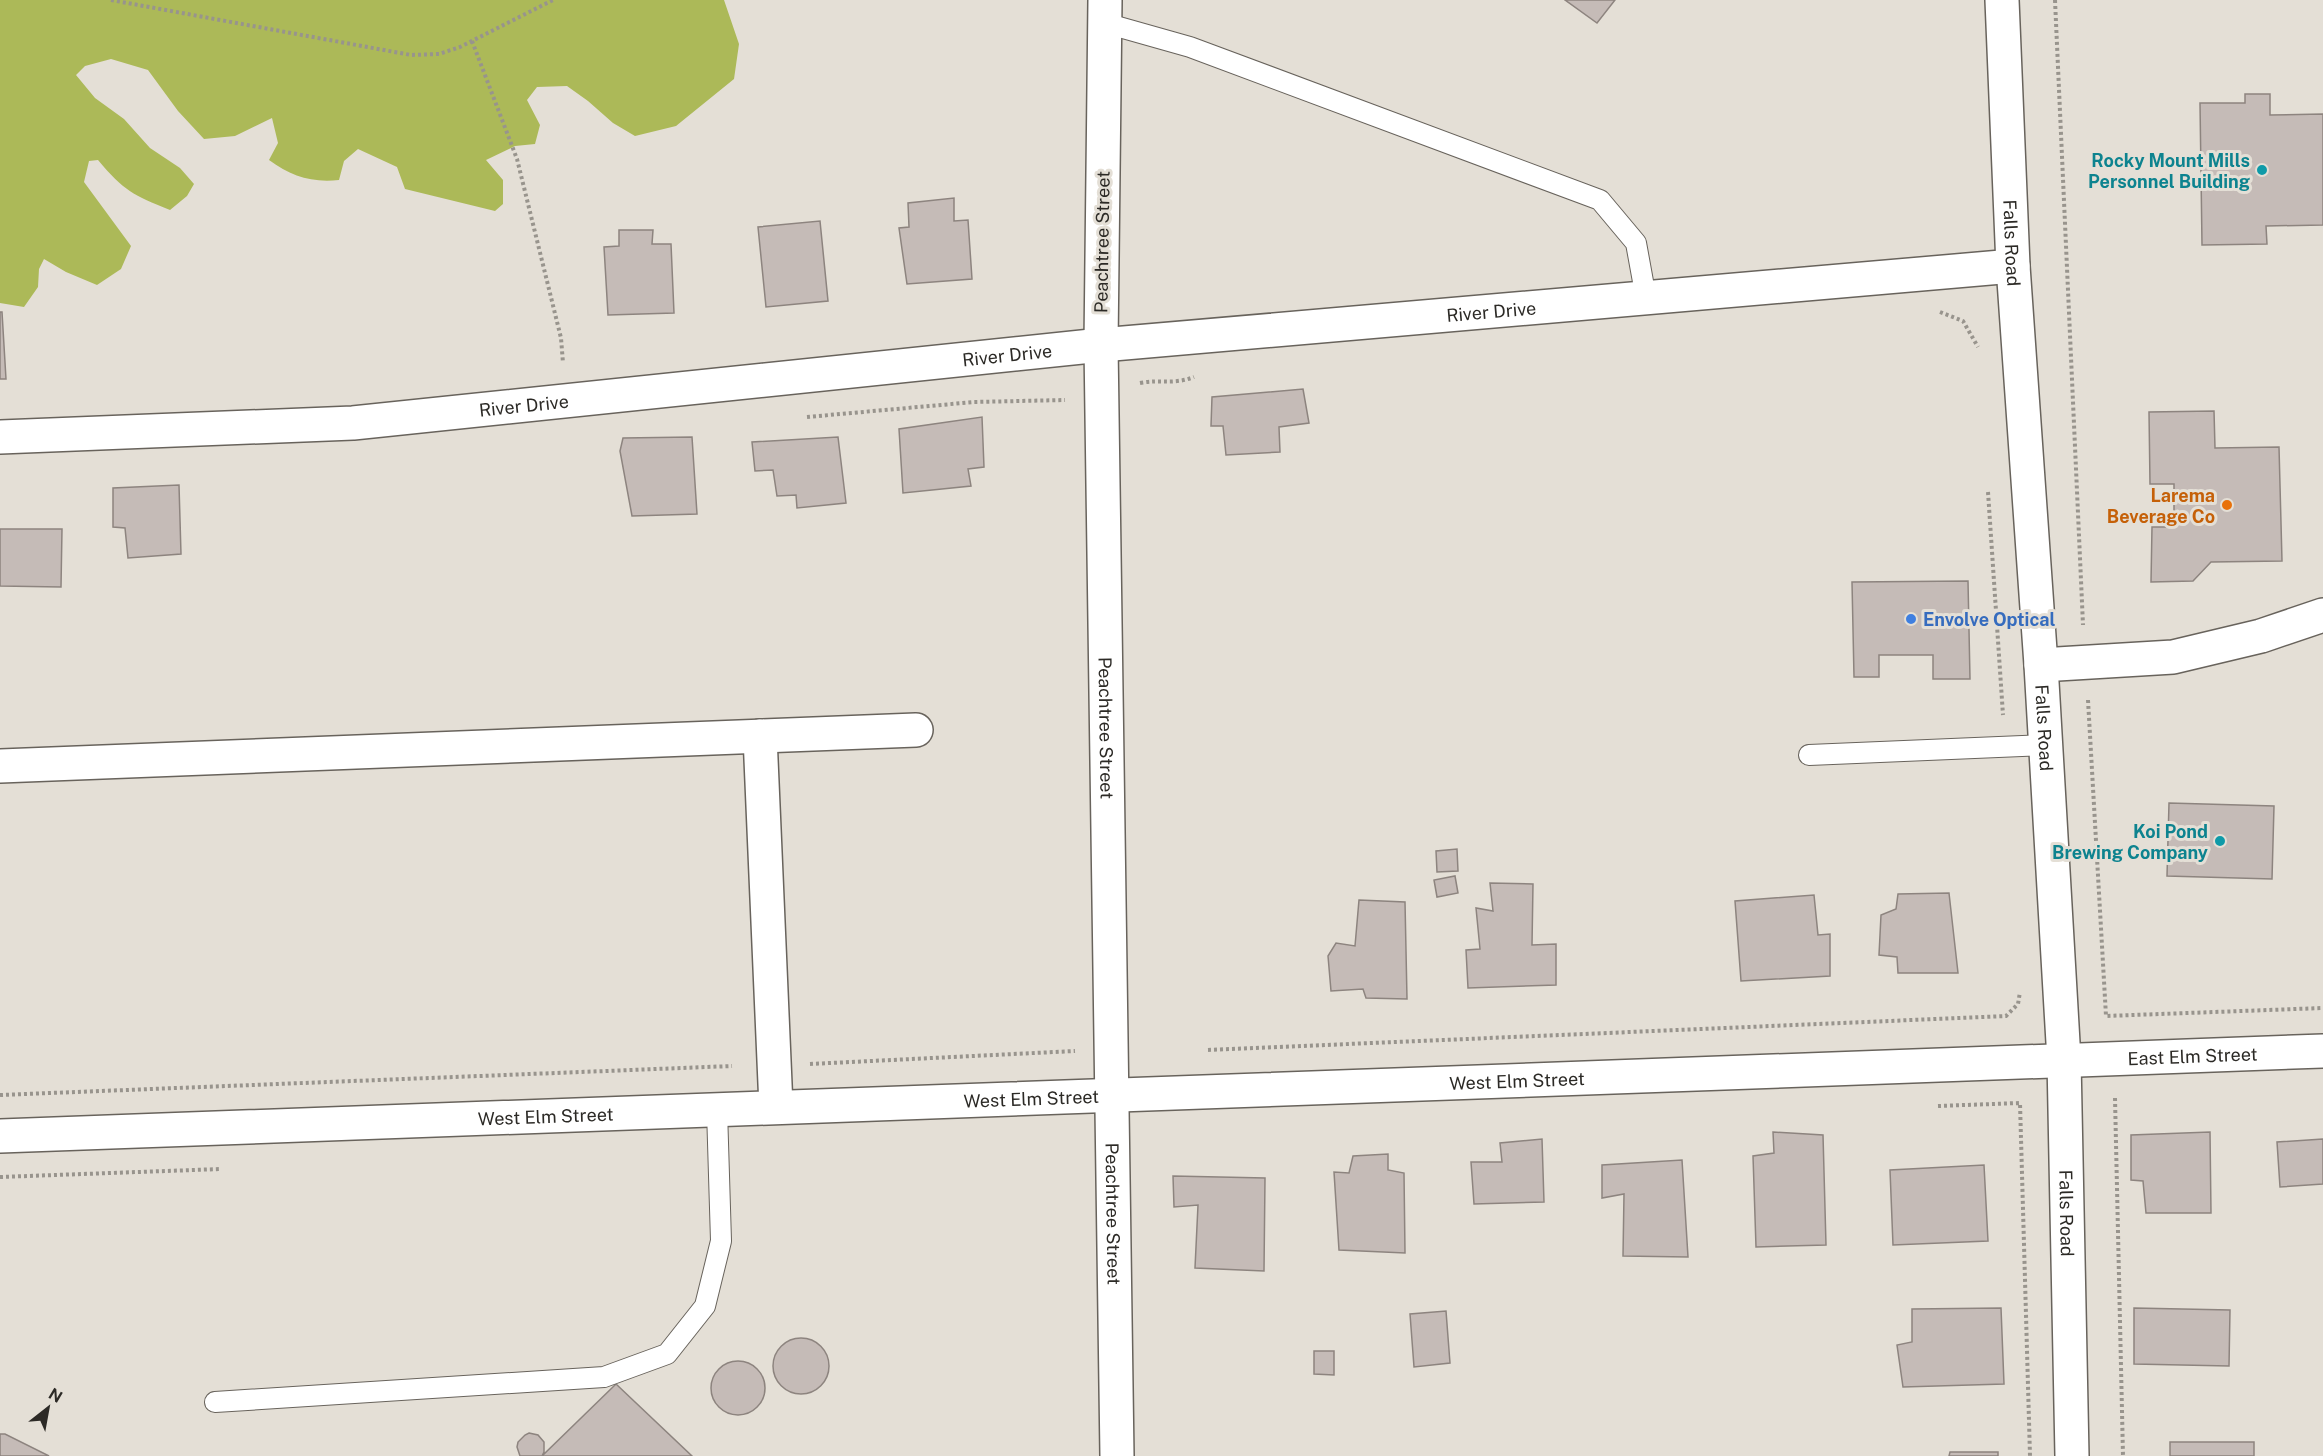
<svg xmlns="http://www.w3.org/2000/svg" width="2323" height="1456" font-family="'Public Sans',sans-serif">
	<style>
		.green { fill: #acb958 }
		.building { fill: #c5bbb7; stroke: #8d847f; stroke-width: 1.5 }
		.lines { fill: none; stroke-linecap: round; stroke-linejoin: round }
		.service-casing { stroke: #68635c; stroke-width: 22 }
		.minor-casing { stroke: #68635c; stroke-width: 36 }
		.secondary-casing { stroke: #68635c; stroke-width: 36 }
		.path { stroke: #98948d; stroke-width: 4; stroke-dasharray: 3 3; stroke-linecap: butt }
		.service { stroke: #fff; stroke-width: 20 }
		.minor { stroke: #fff; stroke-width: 33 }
		.secondary { stroke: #fff; stroke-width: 33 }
		.culture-dot { fill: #0f9aa8; stroke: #e4dfd6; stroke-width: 2 }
		.food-dot { fill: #e8710a; stroke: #e4dfd6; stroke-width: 2 }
		.shop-dot { fill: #3f7fe0; stroke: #e4dfd6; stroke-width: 2 }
		.labels { text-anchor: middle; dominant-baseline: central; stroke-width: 6; stroke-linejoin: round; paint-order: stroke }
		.culture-label { font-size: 18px; font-weight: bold; fill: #0d838f; stroke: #e4dfd6; text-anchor: end }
		.street-label { font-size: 18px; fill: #2c2a26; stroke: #e4dfd6 }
		.food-label { font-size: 18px; font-weight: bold; fill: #c56008; stroke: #e4dfd6; text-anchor: end }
		.shop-label { font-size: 18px; font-weight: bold; fill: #366cbe; stroke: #e4dfd6; text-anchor: start }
	</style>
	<rect width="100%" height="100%" fill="#e4dfd6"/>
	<path class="green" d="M0,0H724L739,44L734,79L676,126L635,136L613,123L588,101L567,86L537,87L527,100L540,125L535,144L515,146L486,160L503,180V204L495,211L405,189L397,167L358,149L344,161L339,180C311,183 291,176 269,160L278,143L272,118L235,136L204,139L178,111L148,70L111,59L85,66L76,75L95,98L124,119L150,148L180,168L194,184L187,196L170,210C133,195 124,191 98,160L89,161L84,182L131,246L121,269L97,285L66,272L44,259L39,269L38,287L24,307L0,303Z"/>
	<path class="building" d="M1565,0H1615L1597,23Z
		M2245,94H2270V115L2323,114V225L2266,226L2267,244L2202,245L2200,103H2245Z
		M954,198V221L968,220L972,279L907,284L899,228L909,227L908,203Z
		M820,221L828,301L766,307L758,227Z
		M619,230H653L652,244H671L674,313L608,315L604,247L619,246Z
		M0,312H2L6,379H0Z
		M1303,389L1309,423L1279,427L1280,452L1226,455L1223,426H1211L1212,397Z
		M2214,411L2215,448L2279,447L2282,561L2211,562L2193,581L2151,582L2152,527H2174V484H2150L2149,412Z
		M982,417L984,467L968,469L971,486L903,493L899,429Z
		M692,437L697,514L632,516L620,451L623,438Z
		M838,437L846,503L797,508L796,495L777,496L773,470L755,471L752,442Z
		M179,485L181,554L128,558L125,528L113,527V488Z
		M0,529H62L61,587L0,586Z
		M1968,581L1970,679H1933V655H1879V677H1854L1852,582Z
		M2169,803L2274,806L2272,879L2167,876Z
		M1457,849L1458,871L1437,872L1436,851Z
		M1455,876L1458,893L1437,897L1434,880Z
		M1490,883L1533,884L1532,945L1556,944V985L1468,988L1466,950L1480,949L1476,908L1493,911Z
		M1949,893L1958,973H1898L1897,957L1879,955L1881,915L1896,909L1898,894Z
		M1814,895L1818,935L1830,934V976L1741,981L1735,901Z
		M1359,900L1405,902L1407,999L1366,998L1363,989L1331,991L1328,956L1336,943L1355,946Z
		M1773,1132L1823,1135L1826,1245L1756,1247L1753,1156L1774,1153Z
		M2210,1132L2211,1213H2146L2143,1181L2131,1180V1135Z
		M1542,1139L1544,1202L1474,1204L1471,1162H1502L1500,1143Z
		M2323,1139V1184L2280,1187L2277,1142Z
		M1388,1154V1170L1404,1173L1405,1253L1339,1250L1334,1172L1349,1173L1353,1156Z
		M1682,1160L1688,1257L1623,1256L1624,1194L1602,1198V1165Z
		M1984,1165L1988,1241L1893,1245L1890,1170Z
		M1173,1176L1265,1178L1264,1271L1195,1268L1198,1205L1174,1207Z
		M2001,1308L2004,1384L1903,1387L1897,1345L1912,1342V1309Z
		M2134,1308L2230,1310L2229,1366L2134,1364Z
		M1446,1311L1450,1363L1414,1367L1410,1314Z
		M773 1366a28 28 0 1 1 56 0a28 28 0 1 1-56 0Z
		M1314,1351H1334V1375L1314,1374Z
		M711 1388a27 27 0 1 1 54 0a27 27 0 1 1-54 0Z
		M616,1384L692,1456H542Z
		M529,1433L538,1435L544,1442V1452L542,1456H520L517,1447L518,1442L525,1435Z
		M0,1434H5L49,1456H0Z
		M2170,1442H2254V1456H2170Z
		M1950,1452H1998V1456H1949Z"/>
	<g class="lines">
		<defs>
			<path id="service" d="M1105,23L1190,47L1600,200L1636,243L1646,298
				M1809,755L2046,745
				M215,1402L604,1377L667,1354L705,1306L721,1241L717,1110"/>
			<g id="minor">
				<path id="s1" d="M0,437L353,423L1101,345L2013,266"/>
				<path d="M2041,665L2173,657L2261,636L2323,615"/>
				<path d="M760,736L776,1107"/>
				<path d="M0,766L916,730"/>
				<path id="s2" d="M0,1136L2323,1051"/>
			</g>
			<g id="secondary">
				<path id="s3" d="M1105,0L1101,345L1117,1456"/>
				<path id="s4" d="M2002,0L2013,266L2041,665L2064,1060L2072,1456"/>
			</g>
		</defs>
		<use href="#service" class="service-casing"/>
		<use href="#minor" class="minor-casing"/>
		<use href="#secondary" class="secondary-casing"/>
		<path class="path" d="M111,0L411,55L439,54L460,47L553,0
			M2055,0L2083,625
			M472,41L517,159L561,338L563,363
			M1940,312L1963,321L1978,347
			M1140,383C1161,379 1173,385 1194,377
			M807,417L974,402L1065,400
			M1988,492L2003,715
			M2088,700L2106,1016L2323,1008
			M1208,1050L2006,1016L2018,1004L2020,992
			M810,1064L1075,1051
			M0,1095L732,1066
			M2115,1098L2123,1456
			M1938,1106L2020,1103L2030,1456
			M0,1177L221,1169"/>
		<use href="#service" class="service"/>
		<use href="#minor" class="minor"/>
		<use href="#secondary" class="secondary"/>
	</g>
	<g class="culture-dot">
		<circle cx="2262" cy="170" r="6"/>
		<circle cx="2220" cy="841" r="6"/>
	</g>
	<circle class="food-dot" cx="2227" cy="505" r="6"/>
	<circle class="shop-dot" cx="1911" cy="619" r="6"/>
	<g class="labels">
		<g class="culture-label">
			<text x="2250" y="160">Rocky Mount Mills<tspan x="2250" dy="21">Personnel Building</tspan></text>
			<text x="2208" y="831">Koi Pond<tspan x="2208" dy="21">Brewing Company</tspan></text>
		</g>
		<g class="street-label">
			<text transform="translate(1102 242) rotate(-89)">Peachtree Street</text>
			<text stroke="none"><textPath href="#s4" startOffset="243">Falls Road</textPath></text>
			<text stroke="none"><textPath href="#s1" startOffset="1497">River Drive</textPath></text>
			<text stroke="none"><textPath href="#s1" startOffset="1011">River Drive</textPath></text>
			<text stroke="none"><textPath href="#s1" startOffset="525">River Drive</textPath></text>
			<text stroke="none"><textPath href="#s3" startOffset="728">Peachtree Street</textPath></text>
			<text stroke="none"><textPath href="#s4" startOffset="729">Falls Road</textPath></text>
			<text stroke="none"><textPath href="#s2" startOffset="2194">East Elm Street</textPath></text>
			<text stroke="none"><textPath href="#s2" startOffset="1518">West Elm Street</textPath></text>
			<text stroke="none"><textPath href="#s2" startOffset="1032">West Elm Street</textPath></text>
			<text stroke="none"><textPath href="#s2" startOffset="546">West Elm Street</textPath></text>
			<text stroke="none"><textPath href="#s4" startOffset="1215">Falls Road</textPath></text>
			<text stroke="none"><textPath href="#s3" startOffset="1214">Peachtree Street</textPath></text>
		</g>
		<g class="food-label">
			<text x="2215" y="495">Larema<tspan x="2215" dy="21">Beverage Co</tspan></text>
		</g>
		<g class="shop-label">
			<text x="1923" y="619">Envolve Optical</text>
		</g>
	</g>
	<g transform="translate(48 1408) rotate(31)" stroke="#e4dfd6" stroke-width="4.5" paint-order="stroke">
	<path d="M0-4.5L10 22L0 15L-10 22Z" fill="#2c2a26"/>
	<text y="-9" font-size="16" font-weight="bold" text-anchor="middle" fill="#2c2a26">N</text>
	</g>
</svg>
